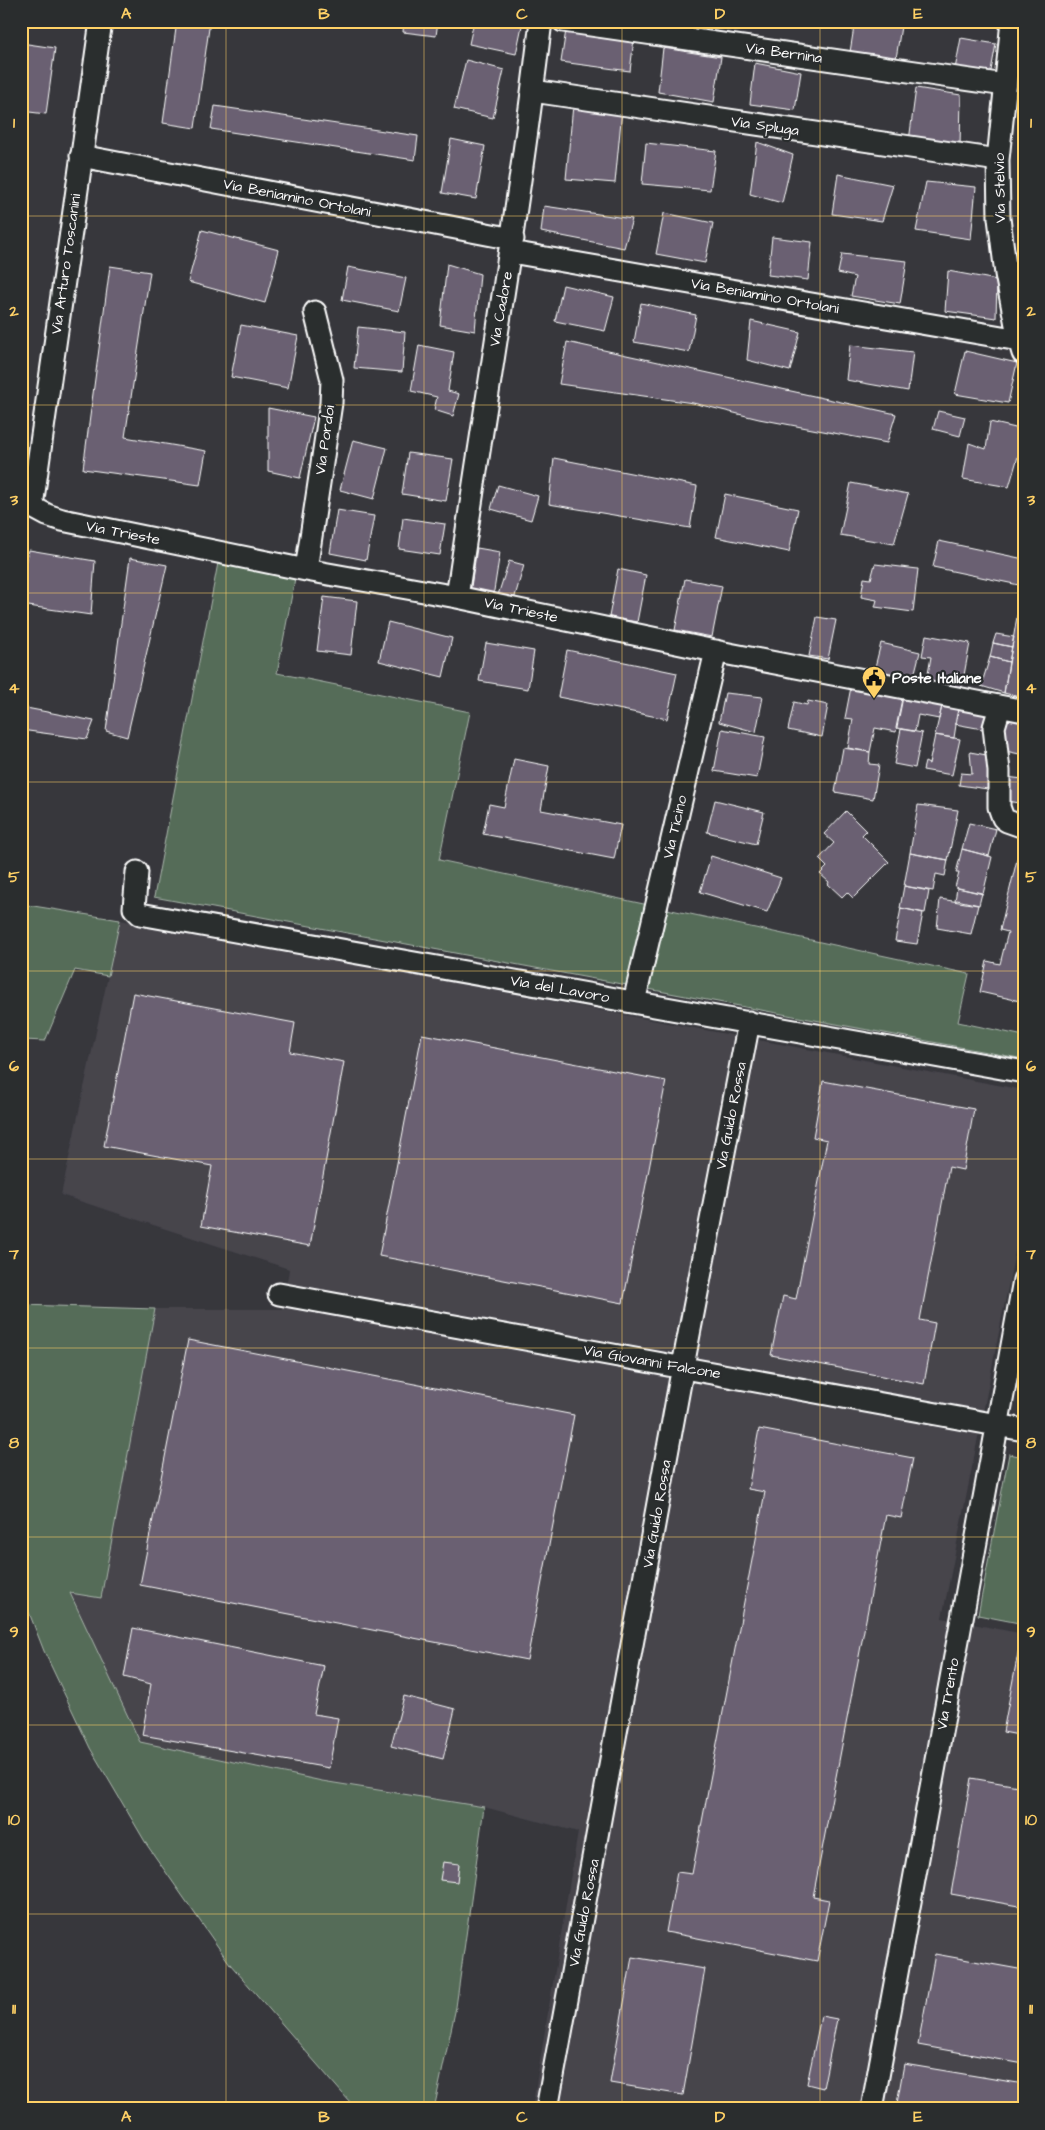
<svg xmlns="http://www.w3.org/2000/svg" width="1045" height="2130" font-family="'Architects Daughter',sans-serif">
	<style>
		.built { fill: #46444c }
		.green { fill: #556c59; stroke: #aab6ac }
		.building { fill: #6a6172; stroke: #fff }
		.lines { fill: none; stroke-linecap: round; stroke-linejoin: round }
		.minor-casing { stroke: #fff; stroke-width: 25 }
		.minor { stroke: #2a2d2e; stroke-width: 21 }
		.grid { fill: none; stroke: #ffd166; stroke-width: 1; stroke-opacity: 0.55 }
		.labels { text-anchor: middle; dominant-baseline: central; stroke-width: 4.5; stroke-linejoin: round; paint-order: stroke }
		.street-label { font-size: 15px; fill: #fff; stroke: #2a2d2e }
		.poi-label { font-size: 15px; font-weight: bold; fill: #fff; stroke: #2a2d2e; text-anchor: start }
		.neatline { fill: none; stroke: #ffd166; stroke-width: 2 }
		.grid-label { font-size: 16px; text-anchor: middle; font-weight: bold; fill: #ffd166 }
	</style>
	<rect width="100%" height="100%" fill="#37373c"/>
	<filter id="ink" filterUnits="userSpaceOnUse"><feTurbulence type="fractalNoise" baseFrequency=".02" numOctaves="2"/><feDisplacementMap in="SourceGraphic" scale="10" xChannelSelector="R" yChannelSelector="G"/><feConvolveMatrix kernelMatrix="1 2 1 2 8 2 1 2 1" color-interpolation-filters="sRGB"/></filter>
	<g filter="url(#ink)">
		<path class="built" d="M120,920L1024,1090V1207L942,1618L1024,1634V2109H532L578,1832L484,1807L322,1781L139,1742L70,1592L101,1597L155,1309H283L289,1269L61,1195Z"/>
		<path class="green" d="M1024,30V102L1018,101Z
			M218,563L296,573L277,673L470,712L439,860L969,974L958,1022L1024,1036V1059L154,897Z
			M21,904L120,920L108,976L75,970L45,1041L23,1040L21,1034Z
			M21,1305L155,1309L101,1598L70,1593L140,1742L322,1781L484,1807L456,2007L434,2109H356L230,1964L147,1845L90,1748L44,1651L21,1592Z
			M1009,1454L1024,1457V1624L978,1615Z"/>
		<path class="building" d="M177,21H210L195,128L163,123Z
			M404,21H438L436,36L403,32Z
			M474,21H523L516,54L469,44Z
			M703,21H736V24Z
			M855,21H872L901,26L896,59L850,52Z
			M566,30L634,39L630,71L561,62Z
			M961,38L996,44L990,76L955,69Z
			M21,43L55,48L46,114L21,111Z
			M663,48L721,57L714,102L658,92Z
			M466,60L504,70L493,118L454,109Z
			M755,63L801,72L795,110L750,104Z
			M916,88L961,95L960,148L909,141Z
			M573,105L622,110L615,183L566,179Z
			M215,106L418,136L415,160L211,129Z
			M451,139L485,146L476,199L442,193Z
			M757,142L793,155L782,203L750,194Z
			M646,143L716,151L710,190L642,184Z
			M838,174L893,185L882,221L832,214Z
			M926,182L976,187L971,239L916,231Z
			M1024,188V210L1020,209Z
			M544,206L632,219L624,248L541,232Z
			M664,213L713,223L705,263L656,254Z
			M202,230L279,250L265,303L188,282Z
			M21,237L28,238L21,286Z
			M772,237L812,242L808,280L768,275Z
			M842,254L907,261L900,304L851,296L855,277L838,273Z
			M447,264L480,274L475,331L440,325Z
			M110,266L150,272L125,437L206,451L200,485L83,469Z
			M348,267L406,278L399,311L342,300Z
			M948,271L997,280L996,318L945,311Z
			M563,285L614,297L605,331L555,321Z
			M641,303L696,315L689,352L634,342Z
			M751,321L800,332L790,371L747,360Z
			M241,325L298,336L288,388L231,377Z
			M358,327L405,332L402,372L354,368Z
			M567,342L896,414L887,443L759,419L693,403L559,384Z
			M419,345L454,352L448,391L459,394L453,416L434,410L437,397L411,391Z
			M850,345L913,352L908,391L846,380Z
			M965,351L1017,363L1008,403L955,394Z
			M268,408L314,417L300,478L268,471Z
			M938,411L965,417L960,436L933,429Z
			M990,422L1024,430V436L1009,487L963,479L969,443L986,449Z
			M353,440L387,448L374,499L340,490Z
			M408,453L453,459L446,501L402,494Z
			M554,458L697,486L690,528L549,504Z
			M851,483L908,494L894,544L840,535Z
			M498,485L538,496L531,520L491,509Z
			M725,494L798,509L789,552L716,537Z
			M337,510L374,516L366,560L330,553Z
			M403,518L445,524L440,555L399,549Z
			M939,541L1024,559L1019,585L933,567Z
			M477,548L500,552L493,597L470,593Z
			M29,550L95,561L91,615L21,605V587Z
			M130,558L167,565L127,737L106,731Z
			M509,561L524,565L514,600L498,595Z
			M875,564L918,569L913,612L875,607L877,600L861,597L864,578L871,579Z
			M618,569L646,575L637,622L609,617Z
			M685,579L722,586L712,637L675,630Z
			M324,597L357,601L351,655L317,651Z
			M1020,599L1024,600V698L1004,693Z
			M817,617L836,620L828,659L809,656Z
			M388,622L452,638L443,677L379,661Z
			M996,634L1014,637L1012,647L993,643Z
			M926,635L970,643L961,691L926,685L931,657L922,656Z
			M486,643L534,651L528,689L479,681Z
			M881,643L920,652L913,680L874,671Z
			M993,643L1012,647L1009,662L990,657Z
			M567,650L677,673L667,719L558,697Z
			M990,657L1009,662L1004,693L981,686Z
			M852,682L904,692L896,732L875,728L870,752L848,748L853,719L845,718Z
			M725,693L763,697L756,732L719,722Z
			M903,694L943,702L939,719L918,715L915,731L896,728Z
			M808,701L828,705L822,737L788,730L794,702L807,705Z
			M943,702L959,705L954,738L935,735Z
			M959,704L991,710L988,730L955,724Z
			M21,707L94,721L87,739L21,730Z
			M1003,714L1024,718V755L1001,750Z
			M722,729L765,737L757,778L714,771Z
			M901,729L922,733L915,768L894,764Z
			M935,735L960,739L952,775L923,770L925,762L929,764Z
			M843,748L870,752L869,764L879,765L873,799L835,792Z
			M970,752L992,756L995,790L959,785L961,773L972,774Z
			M514,759L549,766L541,810L621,825L614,859L483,834L489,804L504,807Z
			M1006,777L1023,779L1020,803L1005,801Z
			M715,800L764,812L756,844L707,832Z
			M918,805L958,810L948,860L910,853Z
			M846,811L866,831L862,835L889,862L853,898L847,892L842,897L828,884L829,882L820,874L827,867L819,859L834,843L824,834Z
			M969,823L996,829L989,856L962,849Z
			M1021,843L1024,844V1002L980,992L987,961L1000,964L1008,932L1000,930Z
			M962,849L992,857L983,894L955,887L959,873H956Z
			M910,853L948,860L945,876L936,874L933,891L904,886Z
			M711,856L781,878L767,912L700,892Z
			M904,886L929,891L925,913L900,908Z
			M957,888L982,893L979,905L957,900L955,901Z
			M940,899L978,905L971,934L937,928Z
			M901,908L923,913L917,944L895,941Z
			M133,993L295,1023L290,1052L344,1062L310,1246L201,1226L212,1166L104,1146Z
			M422,1034L666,1081L623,1303L379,1256Z
			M823,1081L974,1109L963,1170L949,1167L920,1320L935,1323L924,1384L771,1355L783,1296L796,1299L827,1140L813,1137Z
			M188,1340L574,1415L527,1660L140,1585Z
			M759,1429L913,1458L901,1518L886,1515L813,1897L829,1900L817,1961L666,1932L677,1872L692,1874L765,1492L748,1489Z
			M133,1628L324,1666L314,1714L338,1718L329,1768L142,1735L151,1684L124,1677Z
			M1019,1648L1024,1649V1736L1003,1732Z
			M404,1696L455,1709L443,1759L391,1746Z
			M971,1778L1024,1787V1907L951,1894Z
			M443,1862L459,1864L457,1882L440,1880Z
			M935,1954L1024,1970V2064L918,2045Z
			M632,1957L705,1969L683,2095L610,2083Z
			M821,2016L837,2019L823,2088L807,2084Z
			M904,2064L1024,2084V2109H896Z"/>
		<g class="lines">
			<defs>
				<path id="minor" d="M563,21L1005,85
					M1012,21L998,160L999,218L1006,274L1019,340L1023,353
					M533,91L998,160
					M81,156L513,239
					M511,252L1019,340
					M21,501L47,515L62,520L306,570L457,597L729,654L1024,711
					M32,506L101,21
					M306,570L331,403L332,380L315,312
					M457,597C485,405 518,214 541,21
					M1000,707L994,727L999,771V807L1003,818L1007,821L1024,827
					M137,872L134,908L140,914L1024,1072
					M634,1002L716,651
					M279,1294L1024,1430
					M547,2109L686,1350L749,1022
					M872,2109L1024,1280"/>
			</defs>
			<use href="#minor" class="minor-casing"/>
			<use href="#minor" class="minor"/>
		</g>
	</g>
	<path class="grid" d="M226,21V2109M424,21V2109M622,21V2109M820,21V2109M21,216H1024M21,405H1024M21,593H1024M21,782H1024M21,971H1024M21,1159H1024M21,1348H1024M21,1537H1024M21,1725H1024M21,1914H1024"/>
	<defs>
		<symbol id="civic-pin" viewBox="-11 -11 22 30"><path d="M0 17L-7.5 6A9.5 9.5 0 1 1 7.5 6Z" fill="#ffd166" stroke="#2a2d2e"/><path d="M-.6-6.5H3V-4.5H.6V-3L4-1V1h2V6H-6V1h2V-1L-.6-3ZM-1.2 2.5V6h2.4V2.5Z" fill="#111"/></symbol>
	</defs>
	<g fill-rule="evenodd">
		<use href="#civic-pin" x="860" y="664" width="28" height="38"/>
	</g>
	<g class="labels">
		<g class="street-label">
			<text transform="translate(784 53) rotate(8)">Via Bernina</text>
			<text transform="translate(765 126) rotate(8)">Via Spluga</text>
			<text transform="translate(1000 188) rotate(-91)">Via Stelvio</text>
			<text transform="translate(297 198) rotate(11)">Via Beniamino Ortolani</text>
			<text transform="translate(66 264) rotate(-82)">Via Arturo Toscanini</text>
			<text transform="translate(765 296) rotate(10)">Via Beniamino Ortolani</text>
			<text transform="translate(501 309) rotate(-80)">Via Cadore</text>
			<text transform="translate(325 440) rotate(-82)">Via Pordoi</text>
			<text transform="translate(123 533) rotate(11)">Via Trieste</text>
			<text transform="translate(521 610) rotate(12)">Via Trieste</text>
			<text transform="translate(675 827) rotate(-77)">Via Ticino</text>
			<text transform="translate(560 989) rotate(10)">Via del Lavoro</text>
			<text transform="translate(731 1116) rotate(-79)">Via Guido Rossa</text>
			<text transform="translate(652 1362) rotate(10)">Via Giovanni Falcone</text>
			<text transform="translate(657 1514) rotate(-80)">Via Guido Rossa</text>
			<text transform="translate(948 1694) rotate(-80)">Via Trento</text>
			<text transform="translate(584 1913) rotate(-79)">Via Guido Rossa</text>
		</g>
		<g class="poi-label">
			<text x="892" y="678">Poste Italiane</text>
		</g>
	</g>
	<rect width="1045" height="2130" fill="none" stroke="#2a2d2e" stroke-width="55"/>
	<rect x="28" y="28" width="990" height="2074" class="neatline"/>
	<g class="grid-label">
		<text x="126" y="19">A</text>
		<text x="324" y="19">B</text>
		<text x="522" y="19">C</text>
		<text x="720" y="19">D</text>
		<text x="918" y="19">E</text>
		<text x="14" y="128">1</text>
		<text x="1031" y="128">1</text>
		<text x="14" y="316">2</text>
		<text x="1031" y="316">2</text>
		<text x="14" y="505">3</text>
		<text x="1031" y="505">3</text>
		<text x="14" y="693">4</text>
		<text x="1031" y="693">4</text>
		<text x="14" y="882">5</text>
		<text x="1031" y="882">5</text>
		<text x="14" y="1071">6</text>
		<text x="1031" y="1071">6</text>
		<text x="14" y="1259">7</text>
		<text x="1031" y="1259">7</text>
		<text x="14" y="1448">8</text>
		<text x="1031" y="1448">8</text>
		<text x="14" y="1637">9</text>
		<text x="1031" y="1637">9</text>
		<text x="14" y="1825">10</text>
		<text x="1031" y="1825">10</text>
		<text x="14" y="2014">11</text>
		<text x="1031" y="2014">11</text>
		<text x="126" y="2122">A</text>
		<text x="324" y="2122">B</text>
		<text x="522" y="2122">C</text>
		<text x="720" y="2122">D</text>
		<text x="918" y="2122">E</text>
	</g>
</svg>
